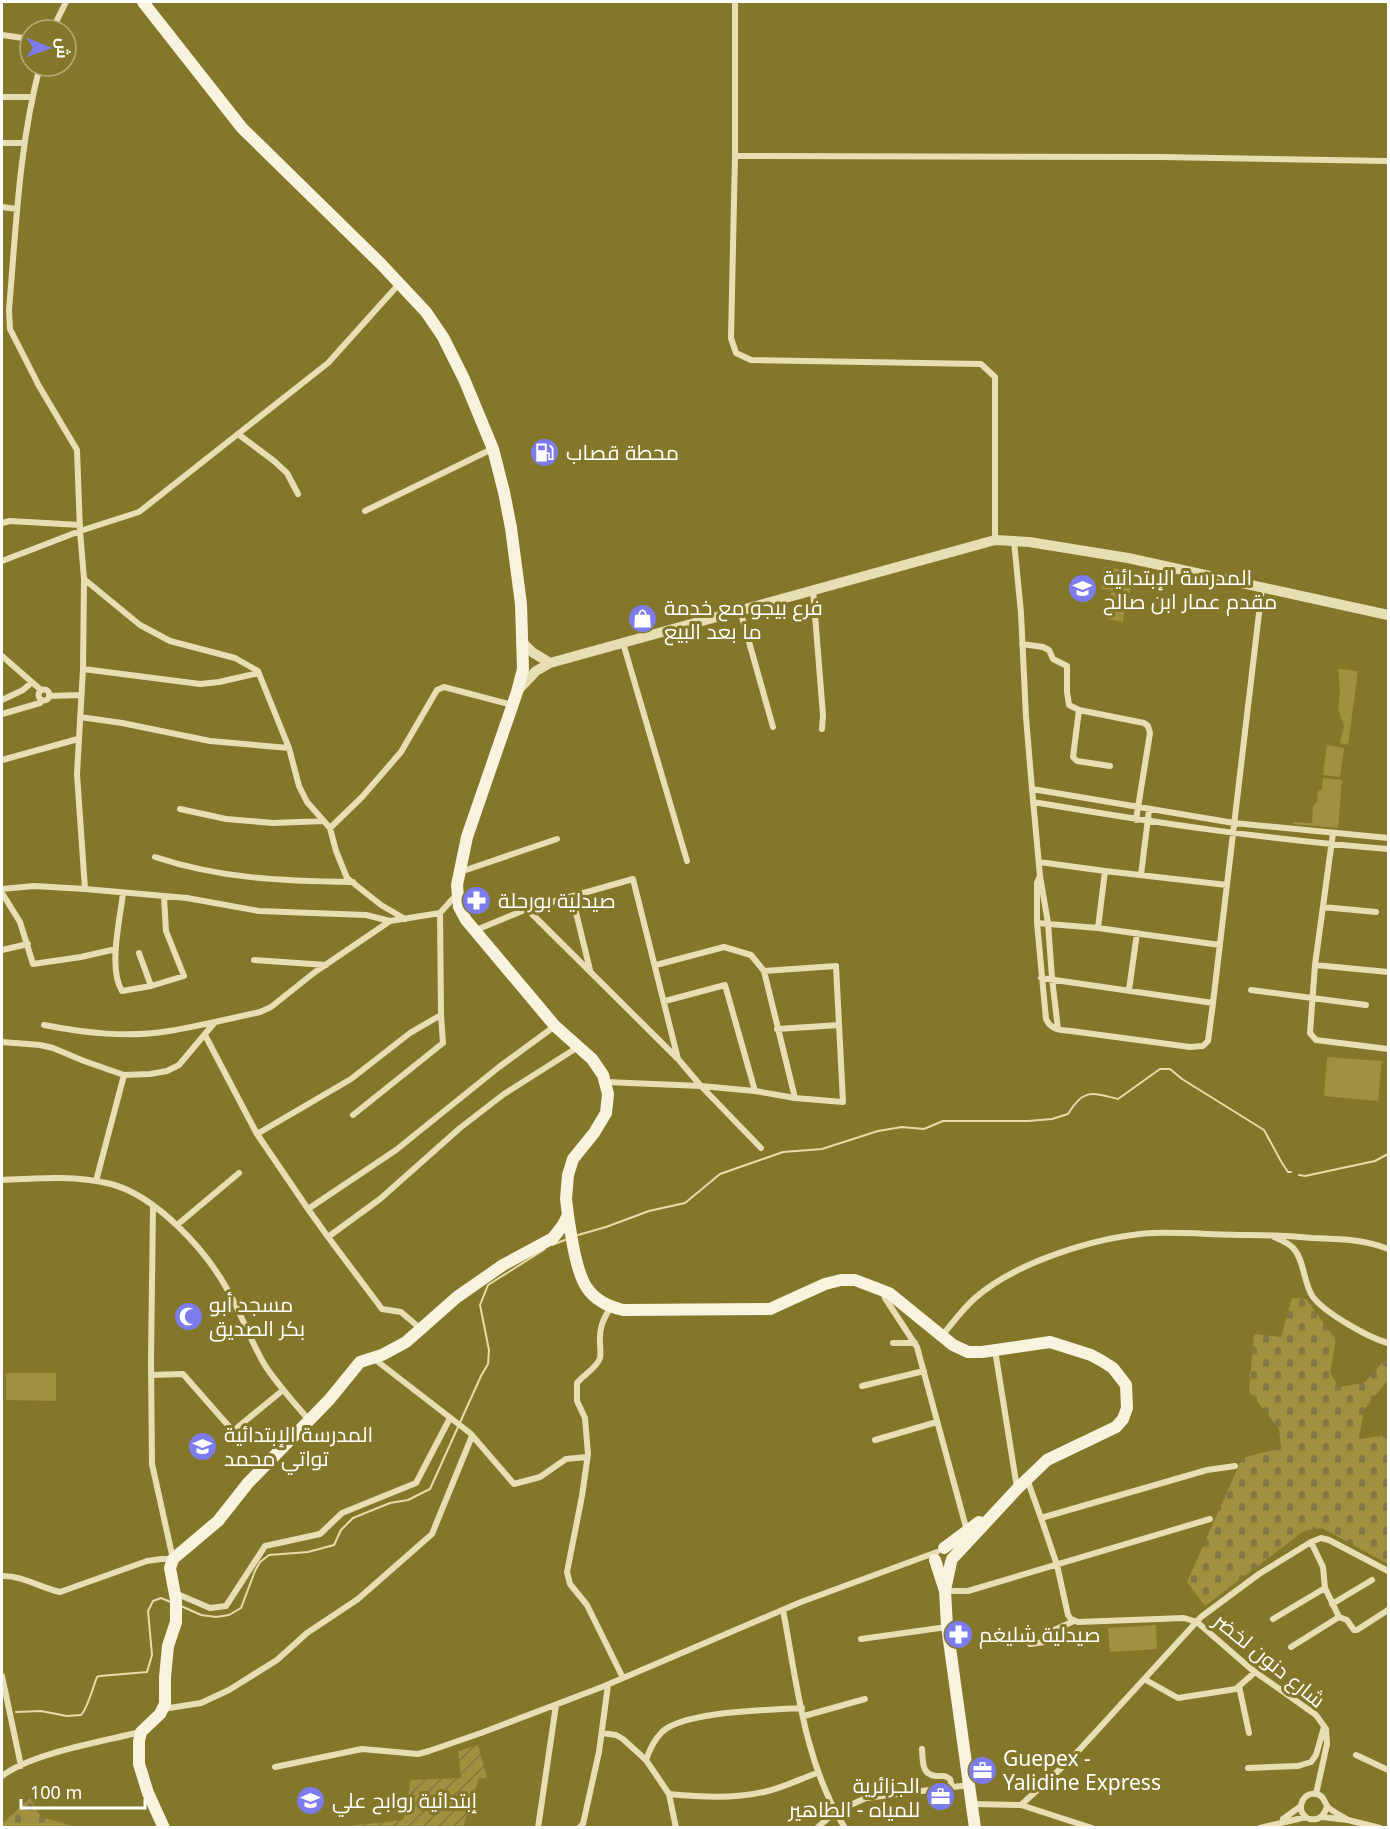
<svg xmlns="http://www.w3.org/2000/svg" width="1390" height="1829" font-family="'Noto Sans',Cairo,sans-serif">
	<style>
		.green { fill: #a0903f }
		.cemetery { fill: url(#cemetery-stones) }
		.garden { fill: url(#garden-furrows) }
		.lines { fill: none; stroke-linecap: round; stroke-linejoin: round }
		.stream { stroke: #e7dca9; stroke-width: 2 }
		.minor { stroke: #e7deb4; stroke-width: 6 }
		.tertiary { stroke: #e7deb4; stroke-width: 10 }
		.secondary { stroke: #f7f3de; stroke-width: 12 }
		.labels { text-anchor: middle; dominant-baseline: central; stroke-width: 6; stroke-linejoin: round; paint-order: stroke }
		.poi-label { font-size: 21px; fill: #fff; stroke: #84772a; text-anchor: start }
		.street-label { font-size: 21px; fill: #fff; stroke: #84772a }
	</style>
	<defs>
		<pattern id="cemetery-stones" width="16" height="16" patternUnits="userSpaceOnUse" patternTransform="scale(1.5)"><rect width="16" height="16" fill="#a0903f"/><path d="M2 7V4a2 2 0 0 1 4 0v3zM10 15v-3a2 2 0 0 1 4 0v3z" fill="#837844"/></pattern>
		<pattern id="garden-furrows" width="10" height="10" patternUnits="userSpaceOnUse" patternTransform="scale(1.5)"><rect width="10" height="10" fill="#a0903f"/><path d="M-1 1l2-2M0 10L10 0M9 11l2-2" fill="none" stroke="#837844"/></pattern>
	</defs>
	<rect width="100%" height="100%" fill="#84772a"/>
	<path class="green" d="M1104,567L1133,571L1130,593L1101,589Z
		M1111,592L1126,595L1123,622L1107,619Z
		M1338,669L1358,671L1348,745L1340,743L1344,726L1338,709L1340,691Z
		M1327,745L1344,748L1340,777L1323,775Z
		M1323,778L1342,780L1338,828L1293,824V822L1312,823L1313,806L1317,802L1318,791L1322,790Z
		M1327,1057L1382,1061L1378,1101L1324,1096Z
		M6,1373H56V1401L6,1400Z
		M1156,1625L1157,1649L1110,1652L1108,1628Z"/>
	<path class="cemetery" d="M1292,1298L1306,1299C1317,1312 1324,1326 1336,1339L1330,1373L1339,1387L1364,1383L1383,1362L1388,1360V1380L1364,1410L1359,1439L1388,1435V1564L1322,1528L1304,1531L1205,1606L1187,1582L1242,1458L1281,1448L1279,1429L1249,1391L1254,1334L1281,1337Z
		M30,1798L41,1817L76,1827H2V1824Z"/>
	<path class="garden" d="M478,1745L487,1778H479L463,1827H338L403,1820L411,1780L461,1778L458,1751Z"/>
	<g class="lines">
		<path class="stream" d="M1299,1175L1305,1176L1375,1161L1388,1154
			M578,1235L606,1227L649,1211L685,1203L720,1174L783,1152L822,1149L878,1131L902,1127L924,1129L943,1121H1028L1052,1119L1068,1114C1083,1089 1091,1092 1118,1099L1160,1069H1170L1182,1079L1264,1130L1282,1163L1288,1172H1291
			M552,1245L565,1240
			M181,1606L201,1615L216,1617L229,1615L241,1608L255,1571L260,1562L269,1555L308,1552L334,1545L341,1530L353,1518L390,1503L408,1500L430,1489L481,1376L488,1364L489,1350L480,1305L488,1285L545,1249
			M16,1712L41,1711L67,1716L81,1715C87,1710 93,1687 97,1677L100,1676L147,1672L152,1655L148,1611L153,1601L161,1598L173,1603"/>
		<path class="minor" d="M52,30L66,2
			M2,35L30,39
			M40,66C19,145 16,228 9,310L10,329L39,386L77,450L80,531L84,579L140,625L170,641L235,658L258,671L289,748L299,786L307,802L330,828L336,851L347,878L381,905L405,919
			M2,97H32
			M2,143H24
			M735,156V2
			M2,207L17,209
			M238,434L274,461L287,473L298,494
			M365,511L492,449
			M2,523L10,521L80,525
			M995,540V377L981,364L751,360L736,353L731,338L735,156L1161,157L1388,161
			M1014,541L1021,613L1026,717L1032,789L1040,876L1048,923L1052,978L1058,1029
			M2,561L80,531L139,512L328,363L399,284
			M84,579L83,669L77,774L85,889
			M813,590L823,715L822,729
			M740,610L773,727
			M623,643L687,861
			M1022,644L1043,647L1049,650L1053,659L1067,666V692L1069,705L1079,710L1144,723L1148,726L1150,733L1136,820
			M2,656L41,690
			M83,669L200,684L219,682L259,673
			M38.5 695a5.5 5.5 0 1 1 11 0a5.5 5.5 0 1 1-11 0Z
			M49,696L81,695
			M2,700L23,690L31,683
			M1079,710L1073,757L1077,761L1110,766
			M2,714L40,703L42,700
			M80,717L122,723L210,741L289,748
			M2,760L78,739
			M1032,789L1234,823L1388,838
			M1033,802C1151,822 1269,840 1388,849
			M180,809L226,819L273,823L324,821
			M330,828L362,797L401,752L437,690L444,687L512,705
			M1333,833L1315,965L1310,1033L1316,1040L1388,1049
			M155,857C221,879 284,881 353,882
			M1039,862L1105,871L1227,885
			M460,872L557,839
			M1141,875L1149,810
			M1040,876L1037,883V923L1046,1019C1051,1030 1060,1030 1071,1031L1190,1047L1203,1046L1208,1041L1213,1003L1262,588
			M2,889L34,886L85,889L187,898L259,911L366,915L390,921
			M2,893L20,922L33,964L81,957L116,949
			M123,893C120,920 108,968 122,991L151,986L184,976L166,931L164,897
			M572,896L590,970
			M1323,907L1376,912
			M527,909L678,1059L701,1086L761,1148
			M1037,923L1098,928L1220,945
			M1098,928L1105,871
			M476,930L527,909L633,879L678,1059
			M2,950L28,944
			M139,953L151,986
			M254,960L326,965
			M656,965L724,947L751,955L764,971L795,1098
			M1315,965L1388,972
			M1041,978L1213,1003
			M1129,990L1137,933
			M1251,990L1366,1005
			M665,1001L725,985L755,1091
			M44,1025C85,1033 127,1038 169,1031C184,1029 200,1025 215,1022
			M777,1029L839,1025
			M205,1035L257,1134L308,1209
			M2,1042L40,1045L53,1048L84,1061L124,1075
			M606,1082L701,1086L755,1091L795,1098L843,1102L836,966L764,971
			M353,1115L443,1043L441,1015
			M257,1134L351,1079L410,1033L441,1015L440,913
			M2,1180C38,1178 75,1175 111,1184C156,1196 205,1249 227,1289C242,1314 251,1343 266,1367C279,1386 294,1403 309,1420
			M96,1181L124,1075L150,1074L167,1071L179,1065L215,1022L260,1012L271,1007L315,972L390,921L440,913L457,894
			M177,1225L239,1173
			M328,1237L308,1209L396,1150L499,1067L555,1026
			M1274,1237C1281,1240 1289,1243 1294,1249C1305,1262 1303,1283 1313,1297C1325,1313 1369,1338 1388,1343
			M882,1290L885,1298L917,1347L967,1531
			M611,1307C603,1319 599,1328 600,1343C600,1348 601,1353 600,1358C597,1368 583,1375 577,1383V1401L585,1418L588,1454L582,1496L567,1572L570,1584L587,1605L623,1678
			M421,1329L401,1312L382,1309L328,1237L380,1199L460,1128L504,1094L578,1047
			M942,1336C952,1323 963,1309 975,1298C1016,1262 1098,1236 1153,1233C1185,1232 1216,1235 1249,1235C1270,1235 1291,1236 1312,1238C1338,1239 1364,1239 1388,1249
			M893,1343H915
			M995,1350L1017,1488
			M373,1358L470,1433L514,1484L540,1477L566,1459L587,1457
			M151,1375L183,1374L233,1431L283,1390
			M862,1386L924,1371
			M875,1440L937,1422
			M1235,1466L1207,1470L1041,1518L1057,1565L1068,1615L1071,1619L1078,1622L1184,1618L1197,1622L1251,1669L1316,1715L1326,1729L1327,1744L1316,1794
			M1027,1479L1041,1518
			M1311,1542L1323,1567L1325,1588L1339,1617L1347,1620L1354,1630H1357L1388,1610
			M2,1576C21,1575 41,1588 60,1592L147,1561L161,1559H173L152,1464L151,1361L153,1205
			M945,1591H968L1210,1519
			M175,1593L210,1608L226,1606L265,1546L320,1534L342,1513L416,1483L450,1418
			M1332,1604L1372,1580
			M783,1610C797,1683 804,1763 845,1828
			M1273,1619L1325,1588
			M861,1639L947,1627
			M1030,1644L1045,1642L1054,1630L1074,1621
			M1291,1647L1339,1617
			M2,1676L21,1766
			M1144,1679L1178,1698L1236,1689L1255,1672
			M1239,1686L1249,1733
			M163,1709L201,1703L229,1690L277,1660L307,1633L358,1599L432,1534L472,1436
			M804,1716L865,1699
			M602,1733L616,1735L623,1739L646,1760L669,1794L676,1828
			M922,1749C923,1760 921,1775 936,1776C942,1776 945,1775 950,1779L952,1787
			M1356,1755L1388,1770
			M646,1760C649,1751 654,1740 662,1732C684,1711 770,1710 802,1708
			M275,1767L362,1749L418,1754L429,1751L481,1733L602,1687L801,1602L937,1552
			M1248,1768L1298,1766L1311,1762L1316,1755L1324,1727
			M2,1776C32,1753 101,1742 140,1732
			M669,1794C700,1797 733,1799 764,1792C782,1788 800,1779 817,1773
			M972,1804L1021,1805L1092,1828
			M1021,1805L1070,1760L1201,1617L1259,1574L1311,1542L1321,1538L1329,1540L1388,1571
			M1327,1806C1325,1814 1320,1821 1310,1819C1295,1815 1300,1791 1316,1794C1324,1795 1324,1802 1328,1807C1333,1812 1342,1816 1348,1820
			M1322,1817L1348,1820L1380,1828
			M1283,1819L1301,1806
			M538,1828L556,1705
			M579,1828L583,1824L599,1752L608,1685
			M817,1828L835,1812L866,1798L969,1785
			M1260,1828L1306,1817"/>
		<path class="tertiary" d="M522,642L532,652L550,663
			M518,690L536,671L550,663L995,540L1029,542L1128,558L1388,615"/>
		<path class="secondary" d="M143,2L242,128L381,264L426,312L443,337L464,379L493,449L504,492L511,528L521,604L523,669L517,692L467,837L457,885L459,907L466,920L555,1026L592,1059L603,1075L608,1094L606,1113L594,1133L573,1159L568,1175L566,1199L568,1215L563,1225L553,1238L503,1265L457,1297L406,1342L382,1355L360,1362L329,1400L248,1483L218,1521L173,1559L170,1568L176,1600V1622L168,1646L165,1677V1704L160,1714L141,1732L139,1741V1764L148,1793L164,1828
			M568,1215C571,1235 576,1272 587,1288C596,1301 610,1307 623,1310L770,1309L825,1284L841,1280H855L889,1293L953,1345L968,1352H982L1050,1342L1091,1355L1102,1361L1113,1368L1126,1385L1127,1408L1123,1419L1116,1427L1047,1460L1017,1489L952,1559
			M944,1548L979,1522
			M935,1560L945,1591L947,1626L975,1828
			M945,1590L951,1562"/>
	</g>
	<defs>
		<symbol id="fuel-disc" viewBox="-11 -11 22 22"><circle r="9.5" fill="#7c7ced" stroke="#84772a"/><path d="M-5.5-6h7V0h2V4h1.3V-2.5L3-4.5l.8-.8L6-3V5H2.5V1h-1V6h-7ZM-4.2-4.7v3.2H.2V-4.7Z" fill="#fff"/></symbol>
		<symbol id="school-disc" viewBox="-11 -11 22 22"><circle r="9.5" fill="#7c7ced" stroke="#84772a"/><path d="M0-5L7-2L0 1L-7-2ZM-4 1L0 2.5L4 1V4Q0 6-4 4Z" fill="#fff"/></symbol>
		<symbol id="shop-disc" viewBox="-11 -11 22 22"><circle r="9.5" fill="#7c7ced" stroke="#84772a"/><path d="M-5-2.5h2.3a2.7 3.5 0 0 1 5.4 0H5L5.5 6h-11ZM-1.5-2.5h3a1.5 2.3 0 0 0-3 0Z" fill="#fff"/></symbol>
		<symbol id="pharmacy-disc" viewBox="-11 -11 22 22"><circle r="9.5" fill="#7c7ced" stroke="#84772a"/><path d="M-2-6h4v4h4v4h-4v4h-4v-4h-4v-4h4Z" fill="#fff"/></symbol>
		<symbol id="mosque-disc" viewBox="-11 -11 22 22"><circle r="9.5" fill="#7c7ced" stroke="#84772a"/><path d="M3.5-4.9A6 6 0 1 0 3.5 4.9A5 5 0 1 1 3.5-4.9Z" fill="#fff"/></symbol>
		<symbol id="office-disc" viewBox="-11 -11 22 22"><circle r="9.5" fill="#7c7ced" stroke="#84772a"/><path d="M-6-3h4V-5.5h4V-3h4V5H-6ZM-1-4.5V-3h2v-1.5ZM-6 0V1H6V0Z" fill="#fff"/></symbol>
	</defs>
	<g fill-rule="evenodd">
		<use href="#fuel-disc" x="528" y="436" width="33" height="33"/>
		<use href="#school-disc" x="1066" y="572" width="33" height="33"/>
		<use href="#shop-disc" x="626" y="602" width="33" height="33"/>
		<use href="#pharmacy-disc" x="460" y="884" width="33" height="33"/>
		<use href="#mosque-disc" x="172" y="1300" width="33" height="33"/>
		<use href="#school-disc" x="186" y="1430" width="33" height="33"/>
		<use href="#pharmacy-disc" x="942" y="1618" width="33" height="33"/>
		<use href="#office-disc" x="966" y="1754" width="33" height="33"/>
		<use href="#office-disc" x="924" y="1780" width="33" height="33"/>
		<use href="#school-disc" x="294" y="1784" width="33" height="33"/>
	</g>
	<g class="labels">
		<g class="poi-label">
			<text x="566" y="452">محطة قصاب</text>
			<text x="1103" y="577">المدرسة الإبتدائية<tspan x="1103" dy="24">مقدم عمار ابن صالح</tspan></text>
			<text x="664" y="607">فرع بيجو مع خدمة<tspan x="664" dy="24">ما بعد البيع</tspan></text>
			<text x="498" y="900">صيدلية بورحلة</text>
			<text x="209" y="1304">مسجد أبو<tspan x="209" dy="24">بكر الصديق</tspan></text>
			<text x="224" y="1434">المدرسة الإبتدائية<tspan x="224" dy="24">تواتي محمد</tspan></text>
			<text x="979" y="1634">صيدلية شليغم</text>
			<text x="1003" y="1758">Guepex -<tspan x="1003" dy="24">Yalidine Express</tspan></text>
			<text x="920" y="1785" text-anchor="end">الجزائرية<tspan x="920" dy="24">للمياه - الطاهير</tspan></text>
			<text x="332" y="1800">إبتدائية روابح علي</text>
		</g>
		<g class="street-label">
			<text transform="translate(1270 1660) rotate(39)">شارع دنون لخضر</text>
		</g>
	</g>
	<rect width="1390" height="1829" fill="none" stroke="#ffffff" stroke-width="6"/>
	<g transform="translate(48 48) rotate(91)"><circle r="28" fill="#84772a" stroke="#b5ad7f" stroke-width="1.5"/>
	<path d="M0-4.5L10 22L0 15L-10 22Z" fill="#7c7ced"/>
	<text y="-9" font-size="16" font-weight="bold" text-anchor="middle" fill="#ffffff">ش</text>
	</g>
	<path d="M21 1799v9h124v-9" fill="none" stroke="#ffffff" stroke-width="3"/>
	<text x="30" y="1799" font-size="18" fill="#ffffff" stroke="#84772a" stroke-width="4.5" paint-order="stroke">100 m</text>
</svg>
